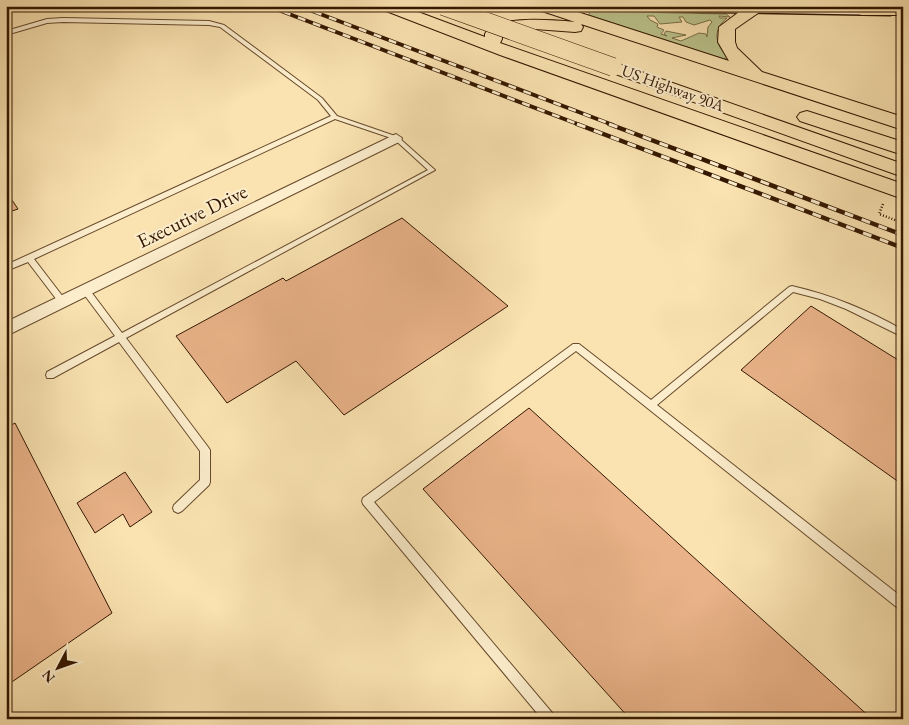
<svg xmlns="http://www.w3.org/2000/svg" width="909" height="725" font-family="'EB Garamond',serif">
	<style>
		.green { fill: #bcc48d; stroke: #786e46; fill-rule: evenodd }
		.building { fill: #e9b288; stroke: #341700 }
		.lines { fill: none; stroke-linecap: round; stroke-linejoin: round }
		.lane-casing { stroke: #664a2c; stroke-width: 2 }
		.street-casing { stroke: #664a2c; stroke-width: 2 }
		.secondary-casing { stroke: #341700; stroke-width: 3 }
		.highway-casing { stroke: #341700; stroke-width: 2 }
		.path { stroke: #341700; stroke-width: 2.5; stroke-dasharray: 1 2; stroke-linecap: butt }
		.lane { fill: #fcedcc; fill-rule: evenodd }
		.street { fill: #fcedcc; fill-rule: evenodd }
		.secondary { fill: #fcedcc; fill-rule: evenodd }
		.highway { fill: #fae3b1; fill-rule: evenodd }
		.rail-far1-casing { stroke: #341700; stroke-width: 4 }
		.rail-casing { stroke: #341700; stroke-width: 4.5 }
		.rail-far1 { stroke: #fcedcc; stroke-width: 2.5; stroke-dasharray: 8; stroke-linecap: butt }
		.rail { stroke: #fcedcc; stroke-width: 3; stroke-dasharray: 9; stroke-linecap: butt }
		.highway-bridge-casing { stroke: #341700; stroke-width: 19; stroke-linecap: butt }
		.highway-bridge { stroke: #fae3b1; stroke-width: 18 }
		.labels { text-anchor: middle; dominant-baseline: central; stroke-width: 4; stroke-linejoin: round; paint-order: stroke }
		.far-street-label { font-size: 16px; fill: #341700; stroke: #fcedcc }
		.street-label { font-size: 20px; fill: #341700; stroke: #fcedcc }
	</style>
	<rect width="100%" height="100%" fill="#fae3b1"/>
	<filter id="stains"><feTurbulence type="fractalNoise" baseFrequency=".004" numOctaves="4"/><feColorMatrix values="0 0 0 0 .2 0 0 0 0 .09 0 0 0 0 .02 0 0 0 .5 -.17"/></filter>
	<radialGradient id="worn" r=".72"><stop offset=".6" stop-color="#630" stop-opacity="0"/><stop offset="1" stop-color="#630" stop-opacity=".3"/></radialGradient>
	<path class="green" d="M585,11L726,14L730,17L719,16L720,18H727C712,30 715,45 728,57L724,59L588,15L590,13ZM647,16H654L660,24L682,22L679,17H683L686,22L694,25L710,20L712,22L708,27L707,37L706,34L699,33L681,41L672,38L686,35L666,31L664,34L667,36L661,34L664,30L657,27L658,24L650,20Z"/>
	<path class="building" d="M6,191L18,209L6,213Z
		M402,218L508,306L344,415L296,361L227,403L176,336L283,278L286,281Z
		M811,306L903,363V485L741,370Z
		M529,408L872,719H630L423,489Z
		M15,423L112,613L6,686V428Z
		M125,472L152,512L130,527L123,514L95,533L77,503Z"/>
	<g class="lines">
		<defs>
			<path id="lane" d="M63,18L209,21L224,25L322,98L337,116L398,137L435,170L126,338L208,447L210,450V482L209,485L182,511L178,513L174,511L173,508L174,505L200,480V451L119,342L53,378H47L46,375L47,372L115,336L83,293L82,291L83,289H89L122,333L428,170L394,139L335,119L34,259L67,302L66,304H60L28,262L6,271V265L331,116L318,100L220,27L209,25L63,22L47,23L6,35V31L47,19Z
				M792,286C831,295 868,310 903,330V337L846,309L820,299L793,292L657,405L903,598V611L899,609L576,351L374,502L554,715L556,719H542L363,504L362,501L363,498L573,344H579L651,400L789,287Z"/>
			<path id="street" d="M396,134L402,138L401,141L6,336V322Z"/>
			<path id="secondary" d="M653,6H893L898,10L895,13L890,15L660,11L655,9Z"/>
			<path id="highway" d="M379,6H402L485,37V34L490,25C519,18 545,19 575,22L536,9L534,6H559L729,61L718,42L719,27L747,6H762L763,8L761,11L735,29V42L737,48L762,72L903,117V130L581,24L583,27L581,31L575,32L535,29L507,31L502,32V39L500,43L903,184V199L500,55L381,9Z
				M858,6H903V15H862L856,13L854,10Z
				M613,62L903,164V177L607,71L604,67L607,63Z
				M807,111L903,142V155L800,121L797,117L800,113Z"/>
		</defs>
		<use href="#lane" class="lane-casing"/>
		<use href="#street" class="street-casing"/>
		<use href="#secondary" class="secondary-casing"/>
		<use href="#highway" class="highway-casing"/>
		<path class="path" d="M883,204L879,214L903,223"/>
		<use href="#lane" class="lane"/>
		<use href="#street" class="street"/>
		<use href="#secondary" class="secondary"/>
		<use href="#highway" class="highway"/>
		<defs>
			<path id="rail-far1" d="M268,6L580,125
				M299,6L613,125"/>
			<path id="rail" d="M577,124L903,248
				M609,124L903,235"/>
		</defs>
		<use href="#rail-far1" class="rail-far1-casing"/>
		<use href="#rail" class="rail-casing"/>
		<use href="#rail-far1" class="rail-far1"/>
		<use href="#rail" class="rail"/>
		<defs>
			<path id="highway-bridge" d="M443,6L613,67"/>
		</defs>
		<use href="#highway-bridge" class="highway-bridge-casing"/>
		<use href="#highway-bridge" class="highway-bridge"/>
	</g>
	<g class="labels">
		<g class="far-street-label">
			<text transform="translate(673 88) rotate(20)">US Highway 90A</text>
		</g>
		<g class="street-label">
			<text transform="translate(192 216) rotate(-26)">Executive Drive</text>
		</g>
	</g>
	<rect width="909" height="725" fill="none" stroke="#fae3b1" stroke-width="25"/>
	<rect x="8" y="8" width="894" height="710" fill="none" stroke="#341700" stroke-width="2.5"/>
	<rect x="12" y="12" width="884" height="700" fill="none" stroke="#341700"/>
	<g transform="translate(58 668) rotate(229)" stroke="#fcedcc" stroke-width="4" paint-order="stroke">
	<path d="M0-4L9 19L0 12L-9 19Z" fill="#341700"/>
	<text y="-8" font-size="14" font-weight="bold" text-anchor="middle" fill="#341700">N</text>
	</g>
	<rect width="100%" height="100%" filter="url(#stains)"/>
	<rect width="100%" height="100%" fill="url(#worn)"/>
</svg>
